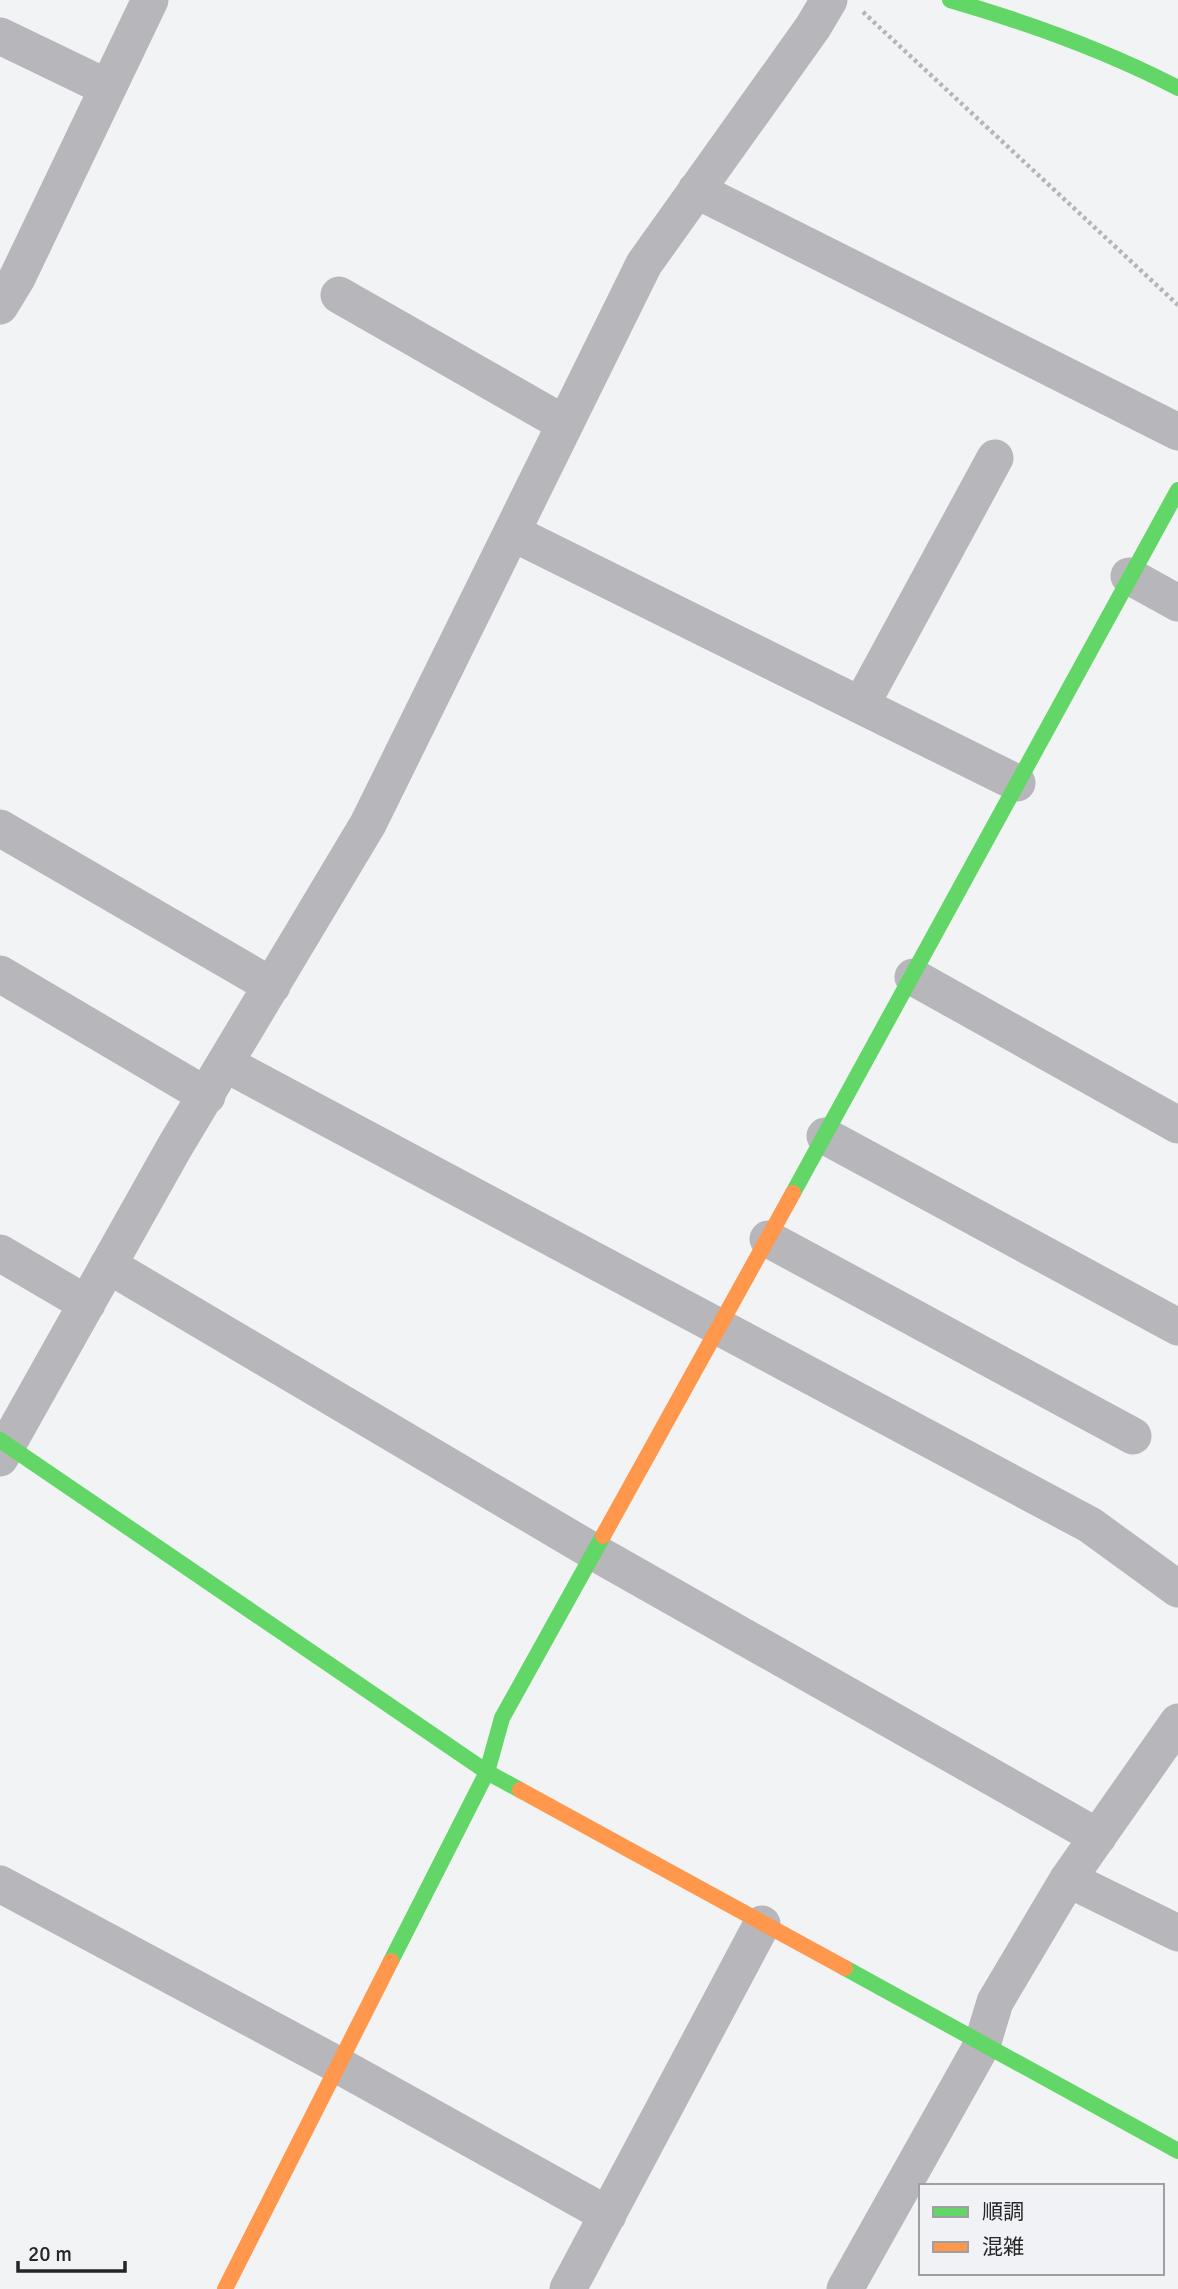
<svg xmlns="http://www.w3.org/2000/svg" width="1178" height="2289" font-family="Signika,'Noto Sans JP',sans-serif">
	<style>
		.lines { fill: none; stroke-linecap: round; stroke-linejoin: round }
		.path { stroke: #b5b4b8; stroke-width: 4.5; stroke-dasharray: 3.5 3.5; stroke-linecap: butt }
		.street { stroke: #b6b6bb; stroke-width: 37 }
		.fast { stroke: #63d668; stroke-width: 16 }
		.slow { stroke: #ff974d; stroke-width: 16 }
	</style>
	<rect width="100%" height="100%" fill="#f1f3f5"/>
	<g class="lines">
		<path class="path" d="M863,12L1178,305"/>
		<path class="street" d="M0,36L108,88
			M696,190L1178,432
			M339,295L565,424
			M0,306L17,278L150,0
			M513,533L1017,783
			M1129,576L1178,603
			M861,705L995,458
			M0,828L272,986
			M0,974L207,1096
			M913,977L1178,1125
			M226,1064L1090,1525L1178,1589
			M825,1136L1178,1327
			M768,1239L1133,1436
			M0,1253L87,1304
			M108,1265L594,1552L1098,1837
			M0,1458L174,1148L368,824L644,264L813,27L829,0
			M1068,1879L1178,1933
			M0,1884L338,2065L608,2215
			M568,2289L762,1924
			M845,2289L982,2045L995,2002L1068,1879L1178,1722"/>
		<path class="fast" d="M950,0C1029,23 1105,50 1178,88
			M793,1193L1178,490
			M0,1440L487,1772L520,1790
			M391,1961L487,1772L502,1718L603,1536
			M845,1968L1178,2151"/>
		<path class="slow" d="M603,1536L793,1193
			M520,1790L845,1968
			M225,2289L391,1961"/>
	</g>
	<rect x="919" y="2184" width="245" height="91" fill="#f0f2f6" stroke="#9fa0a4" stroke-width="2"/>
	<rect x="933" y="2207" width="35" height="10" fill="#63d668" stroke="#9fa0a4" stroke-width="2"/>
	<text x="982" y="2219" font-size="21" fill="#262628">順調</text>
	<rect x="933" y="2242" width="35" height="10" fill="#ff974d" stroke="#9fa0a4" stroke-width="2"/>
	<text x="982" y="2254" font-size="21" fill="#262628">混雑</text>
	<path d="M18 2261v10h107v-10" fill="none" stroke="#262628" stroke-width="3.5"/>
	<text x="28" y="2261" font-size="21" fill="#262628" stroke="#f0f2f6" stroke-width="5" paint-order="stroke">20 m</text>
</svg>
